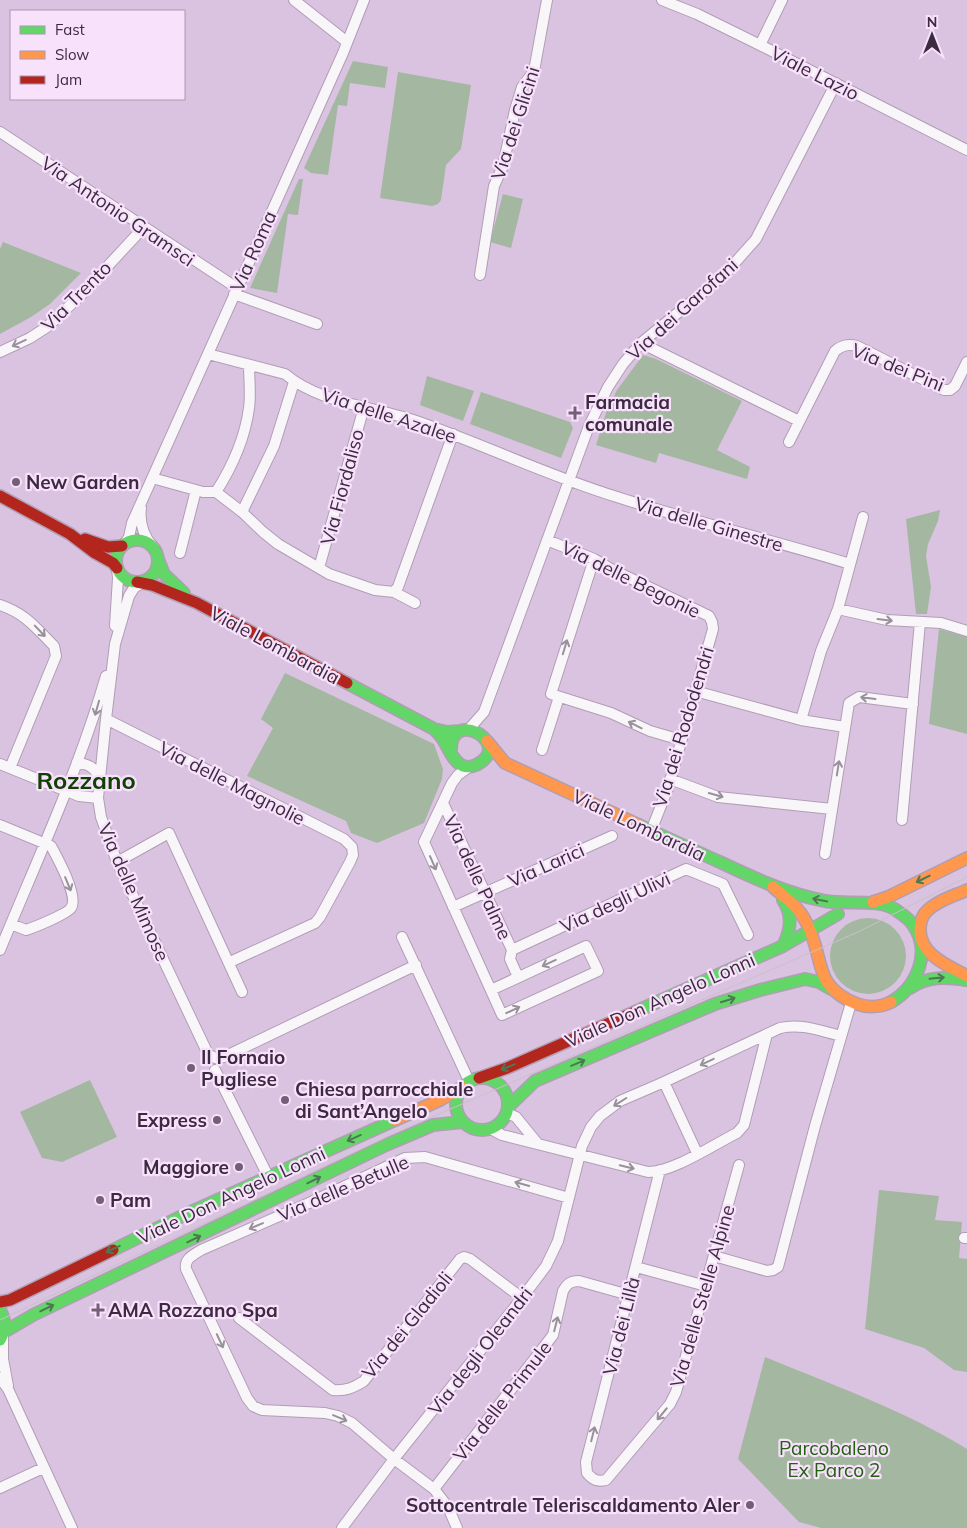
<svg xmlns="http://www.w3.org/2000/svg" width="967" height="1528" font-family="Mulish,sans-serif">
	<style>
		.green { fill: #a4b7a1 }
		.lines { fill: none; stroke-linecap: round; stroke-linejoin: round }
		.street-casing { stroke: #b09eb4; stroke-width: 12 }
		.fast-casing { stroke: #b09eb4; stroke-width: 14 }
		.slow-casing { stroke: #b09eb4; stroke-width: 14 }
		.jam-casing { stroke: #b09eb4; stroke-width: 14 }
		.street { stroke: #f9f6fa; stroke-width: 10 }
		.fast { stroke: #63d668; stroke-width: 11 }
		.slow { stroke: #ff974d; stroke-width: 11 }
		.jam { stroke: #b3261e; stroke-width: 11 }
		.tram { stroke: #c8c1ca; stroke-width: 1 }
		.oneway { stroke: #9a909d }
		.oneway2 { stroke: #4e7852 }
		.poi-dot { fill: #736078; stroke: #f7e1fb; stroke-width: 2 }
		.labels { text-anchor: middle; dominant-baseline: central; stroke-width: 4.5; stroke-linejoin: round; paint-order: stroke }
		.street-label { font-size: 19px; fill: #3c2b40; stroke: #f7e1fb }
		.poi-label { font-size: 19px; font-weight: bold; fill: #3c2b40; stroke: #f7e1fb; text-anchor: start }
		.park-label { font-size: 19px; fill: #216011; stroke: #f7e1fb }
		.district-label { font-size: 24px; font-weight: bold; fill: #104004; stroke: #f7e1fb }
	</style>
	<rect width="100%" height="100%" fill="#dac3e0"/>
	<path class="green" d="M353,61L388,67L385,88L350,83L347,106L338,105L328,175L311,173L304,168Z
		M398,72L471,85L461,149L446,165L441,200L438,204L432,206L380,198Z
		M299,179H303L298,215L288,214L277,293L250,288Z
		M503,194L523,199L511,248L490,242Z
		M3,242L81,273L50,304L31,317L0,334V249Z
		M643,355L656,359L742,401L717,450L750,467L747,479L659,453L656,463L596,445L607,410L617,390Z
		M427,376L474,391L463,421L420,405Z
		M481,392L570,422L573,428L561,458L470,424Z
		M940,510L938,521L928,544L926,556L931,587L927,614H916L906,519Z
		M939,629L967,637V734L929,724Z
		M285,673L434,744L443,769L442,779L424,823L377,843L351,833L346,821L247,776L273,728L261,719Z
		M830 956a38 38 0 1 1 76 0a38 38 0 1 1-76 0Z
		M90,1080L117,1137L62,1162L42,1158L20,1112Z
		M879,1190L939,1196L935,1220L962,1222L959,1258L967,1259V1372L954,1370L924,1348L865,1329Z
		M765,1357C833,1385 904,1410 967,1449V1528H821L799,1522L738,1459Z"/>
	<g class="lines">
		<defs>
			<path id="street" d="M294,0L347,42
				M662,0L697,14L760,45L967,150
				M760,45L782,0
				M0,132L237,288
				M480,275L494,186L503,166L515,110L522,87L534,71L547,0
				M234,294L317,324
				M641,343L799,421
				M0,352L30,338L47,327L80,296L144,227
				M208,354L285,374C321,404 372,406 416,421C483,444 548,476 617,497C694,522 773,540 850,564
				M789,442L835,351C842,345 848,344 857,346L944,390H950L955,386L967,362
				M152,478L203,492H216L242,512L263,532L278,544L329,574L375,590L394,592L415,603
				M216,492C232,467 245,438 249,408C251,394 249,379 249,365
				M141,508C139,523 143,535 153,547
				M242,512L274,446L294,382
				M547,540L594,559L613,570L709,616L712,622L713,629L668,788L651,831
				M125,544L129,537L132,523L343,53L364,0
				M180,553L196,490
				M594,559L551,694L611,713L650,731L681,740
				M319,568L364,407
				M145,581L134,588L129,596L115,644L106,719L98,798L101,817L117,862L208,1054L215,1058L224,1057L416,965
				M394,592L398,587L453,434
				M0,605C26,614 35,627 54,646L56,656L10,768
				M838,609L887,620L941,623L967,631
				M115,626L118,578L117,568
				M695,691L801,720L845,727
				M106,719L344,839L352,847L353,855L350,862L320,917L315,923L230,962
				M801,720L821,651L838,609L863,517
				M469,729L484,712L589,426L608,387L623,364L641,343L724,275L756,239L836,83
				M542,750L559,697
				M77,762C89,765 95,767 99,778
				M0,764L79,796L98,798
				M469,767L458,775L452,783L424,842L502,1015L598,971L586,946L491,990
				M670,779L718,797L832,809
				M443,803L512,950L510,959L518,977
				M902,820L920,622
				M0,825L51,846C57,857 79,897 71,908C67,914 35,927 26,930L11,924
				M825,854L849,703L859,697L913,704
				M117,862L169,833L242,992
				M453,907L612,836
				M402,937L469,1081
				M0,950C37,860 79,770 106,676
				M512,950L686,869L723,884L748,935
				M215,1070L268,1176
				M507,1113L516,1117L538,1144
				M491,1129L502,1135L648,1172C673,1172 713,1145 737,1133L744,1125L767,1034
				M697,1153L664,1082L780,1028C802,1023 820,1031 841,1036
				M660,1170L586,1462L587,1473C593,1480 597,1482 606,1480L670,1404L676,1392L739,1165
				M964,1238H967
				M714,1256L767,1271L773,1270L778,1267L815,1126L851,1003
				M636,1267L706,1286
				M239,1318L333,1390C346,1391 353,1388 364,1381L460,1259L464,1257L470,1259L522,1298
				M3,1335V1359L8,1386
				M0,1378L8,1389L72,1528
				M0,1488L43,1468
				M434,1489L553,1335L563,1291C567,1284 570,1281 579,1281L629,1295
				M342,1528L394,1459L522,1298L546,1266L558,1241L582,1146L591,1127L600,1116L620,1101L664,1082
				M457,1528L448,1507L434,1489L394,1459L352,1423L338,1416L325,1413L262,1410L253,1406L247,1398L186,1269C184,1259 193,1255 201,1250L309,1203L405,1158L425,1157L569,1198"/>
			<path id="fast" d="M116 561a21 21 0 1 1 42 0a21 21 0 1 1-42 0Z
				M158,559L164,574L184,593
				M347,683L434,729L447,732L461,731
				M434,729C437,732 440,735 442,738C448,746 452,761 463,766C469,768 476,766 481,762C510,741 449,707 451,752
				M639,825C667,838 695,851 722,863C756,879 788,894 825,901C846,905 879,898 896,910C901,914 910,919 913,925C932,952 917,987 891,1002
				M783,900C793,915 791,930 783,946
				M910,988C928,976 945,977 966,980
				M637,1011L783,946L838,914
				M456 1104a26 26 0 1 1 52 0a26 26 0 1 1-52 0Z
				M508,1107L535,1081L715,1004L760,990L805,979L819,982L831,989
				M113,1250L182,1216L395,1120
				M0,1310C6,1320 6,1329 0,1340
				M4,1332L33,1315L386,1145L433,1125L463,1122"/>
			<path id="slow" d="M487,741L505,763L639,825
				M773,887C784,897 798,906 805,920C826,956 810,986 857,1004C868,1008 881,1007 891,1002
				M967,890C954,896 936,901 926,912C922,916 920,924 920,930C920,955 949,966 967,976
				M873,902L888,897L967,858
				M395,1120L440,1100L462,1087"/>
			<path id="jam" d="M0,496L70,534L95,553L113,563L117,568
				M85,539L108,547L122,546
				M137,582L152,585L197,603L347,683
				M479,1078L507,1068L637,1011
				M0,1302L10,1300L113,1250"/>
		</defs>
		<use href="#street" class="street-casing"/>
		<use href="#fast" class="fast-casing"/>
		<use href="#slow" class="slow-casing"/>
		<use href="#jam" class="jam-casing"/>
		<use href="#street" class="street"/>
		<use href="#fast" class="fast"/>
		<use href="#slow" class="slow"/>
		<use href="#jam" class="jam"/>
		<path class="tram" d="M0,1320L393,1134L858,932L967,877"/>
	</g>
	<defs><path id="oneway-shaft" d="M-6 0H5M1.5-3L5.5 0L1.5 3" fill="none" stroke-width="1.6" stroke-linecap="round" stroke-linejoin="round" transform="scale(1.25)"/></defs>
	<g class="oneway">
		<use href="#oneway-shaft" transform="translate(19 343) rotate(155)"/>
		<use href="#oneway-shaft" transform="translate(885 620) rotate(7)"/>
		<use href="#oneway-shaft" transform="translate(40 631) rotate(46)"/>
		<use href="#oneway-shaft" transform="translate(565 647) rotate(-73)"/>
		<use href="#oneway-shaft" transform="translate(868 698) rotate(-173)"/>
		<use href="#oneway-shaft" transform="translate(97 708) rotate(106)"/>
		<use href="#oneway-shaft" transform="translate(635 725) rotate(-153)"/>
		<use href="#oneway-shaft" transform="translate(838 768) rotate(-81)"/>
		<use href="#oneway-shaft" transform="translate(716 795) rotate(16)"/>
		<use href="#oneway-shaft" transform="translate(433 863) rotate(66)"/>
		<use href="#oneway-shaft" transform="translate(68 884) rotate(67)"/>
		<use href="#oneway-shaft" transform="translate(549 963) rotate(155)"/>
		<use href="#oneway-shaft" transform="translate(513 1010) rotate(-25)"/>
		<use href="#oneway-shaft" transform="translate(707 1062) rotate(155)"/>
		<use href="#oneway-shaft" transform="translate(620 1102) rotate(148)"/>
		<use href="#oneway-shaft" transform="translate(627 1167) rotate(13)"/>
		<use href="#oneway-shaft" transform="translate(522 1184) rotate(-164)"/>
		<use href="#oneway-shaft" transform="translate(256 1226) rotate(157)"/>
		<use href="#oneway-shaft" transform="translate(556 1324) rotate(-76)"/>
		<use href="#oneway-shaft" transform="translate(220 1341) rotate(65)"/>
		<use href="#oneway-shaft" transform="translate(662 1414) rotate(130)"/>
		<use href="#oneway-shaft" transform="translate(340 1418) rotate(23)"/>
		<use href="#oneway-shaft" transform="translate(593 1434) rotate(-76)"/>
	</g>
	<g class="oneway2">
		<use href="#oneway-shaft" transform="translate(923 879) rotate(154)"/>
		<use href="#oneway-shaft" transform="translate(820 900) rotate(-169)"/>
		<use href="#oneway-shaft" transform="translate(937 978) rotate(-6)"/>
		<use href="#oneway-shaft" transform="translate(728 1000) rotate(-17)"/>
		<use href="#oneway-shaft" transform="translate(578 1063) rotate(-23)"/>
		<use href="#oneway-shaft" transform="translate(508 1067) rotate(158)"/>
		<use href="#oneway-shaft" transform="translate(354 1138) rotate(156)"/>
		<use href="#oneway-shaft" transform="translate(314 1180) rotate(-26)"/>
		<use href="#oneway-shaft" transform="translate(194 1239) rotate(-26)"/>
		<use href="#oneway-shaft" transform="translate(113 1249) rotate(155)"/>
		<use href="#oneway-shaft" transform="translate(47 1308) rotate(-26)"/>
	</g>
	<g class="poi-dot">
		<path d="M572.5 405.5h5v5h5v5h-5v5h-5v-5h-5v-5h5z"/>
		<circle cx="16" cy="482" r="5"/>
		<circle cx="191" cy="1068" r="5"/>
		<circle cx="285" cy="1100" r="5"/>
		<circle cx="217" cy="1120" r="5"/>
		<circle cx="239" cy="1167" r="5"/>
		<circle cx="100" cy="1200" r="5"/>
		<path d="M95.5 1302.5h5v5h5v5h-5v5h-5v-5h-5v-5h5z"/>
		<circle cx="750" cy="1505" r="5"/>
	</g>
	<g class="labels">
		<g class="street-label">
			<text transform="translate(815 73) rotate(27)">Viale Lazio</text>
			<text transform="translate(515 123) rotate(-72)">Via dei Glicini</text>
			<text transform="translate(118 211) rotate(34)">Via Antonio Gramsci</text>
			<text transform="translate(253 251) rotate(-66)">Via Roma</text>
			<text transform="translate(76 296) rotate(-45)">Via Trento</text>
			<text transform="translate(682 309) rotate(-42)">Via dei Garofani</text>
			<text transform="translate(898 367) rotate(22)">Via dei Pini</text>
			<text transform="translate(389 415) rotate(18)">Via delle Azalee</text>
			<text transform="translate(342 487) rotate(-75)">Via Fiordaliso</text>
			<text transform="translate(709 524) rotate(16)">Via delle Ginestre</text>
			<text transform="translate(631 579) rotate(26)">Via delle Begonie</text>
			<text transform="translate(275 645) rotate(28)">Viale Lombardia</text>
			<text transform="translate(683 727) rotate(-73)">Via dei Rododendri</text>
			<text transform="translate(232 783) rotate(27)">Via delle Magnolie</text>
			<text transform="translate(639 825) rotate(25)">Viale Lombardia</text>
			<text transform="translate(546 865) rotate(-24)">Via Larici</text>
			<text transform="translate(478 877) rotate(65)">Via delle Palme</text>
			<text transform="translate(134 892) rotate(66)">Via delle Mimose</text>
			<text transform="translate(615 902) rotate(-25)">Via degli Ulivi</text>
			<text transform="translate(660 1000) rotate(-24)">Viale Don Angelo Lonni</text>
			<text transform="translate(343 1188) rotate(-23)">Via delle Betulle</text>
			<text transform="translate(231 1195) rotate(-25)">Viale Don Angelo Lonni</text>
			<text transform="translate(702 1296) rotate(-74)">Via delle Stelle Alpine</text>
			<text transform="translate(407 1325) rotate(-51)">Via dei Gladioli</text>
			<text transform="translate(621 1326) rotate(-76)">Via dei Lillà</text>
			<text transform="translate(480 1351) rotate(-52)">Via degli Oleandri</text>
			<text transform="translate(502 1401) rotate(-52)">Via delle Primule</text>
		</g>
		<g class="poi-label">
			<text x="585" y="402">Farmacia<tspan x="585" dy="22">comunale</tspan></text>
			<text x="26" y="482">New Garden</text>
			<text x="201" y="1057">Il Fornaio<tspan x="201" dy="22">Pugliese</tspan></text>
			<text x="295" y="1089">Chiesa parrocchiale<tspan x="295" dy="22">di Sant’Angelo</tspan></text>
			<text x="207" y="1120" text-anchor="end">Express</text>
			<text x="229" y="1167" text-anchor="end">Maggiore</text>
			<text x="110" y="1200">Pam</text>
			<text x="108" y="1310">AMA Rozzano Spa</text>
			<text x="740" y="1505" text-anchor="end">Sottocentrale Teleriscaldamento Aler</text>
		</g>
		<g class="park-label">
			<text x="834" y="1448">Parcobaleno<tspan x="834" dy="22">Ex Parco 2</tspan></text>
		</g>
		<g class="district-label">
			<text x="86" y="780">Rozzano</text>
		</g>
	</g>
	<rect x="10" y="10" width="175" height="90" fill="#f7e1fb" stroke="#ac98b0"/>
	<rect x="20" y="26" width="25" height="8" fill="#63d668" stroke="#ac98b0"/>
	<text x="55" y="35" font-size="15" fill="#3c2b40">Fast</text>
	<rect x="20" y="51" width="25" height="8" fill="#ff974d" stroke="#ac98b0"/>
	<text x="55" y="60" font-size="15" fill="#3c2b40">Slow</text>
	<rect x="20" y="76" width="25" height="8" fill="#b3261e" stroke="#ac98b0"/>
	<text x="55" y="85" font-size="15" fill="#3c2b40">Jam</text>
	<g transform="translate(932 35)" stroke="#f7e1fb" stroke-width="4" paint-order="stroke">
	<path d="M0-4L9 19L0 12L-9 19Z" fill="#3c2b40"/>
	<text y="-8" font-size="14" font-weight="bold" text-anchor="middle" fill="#3c2b40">N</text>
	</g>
</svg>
